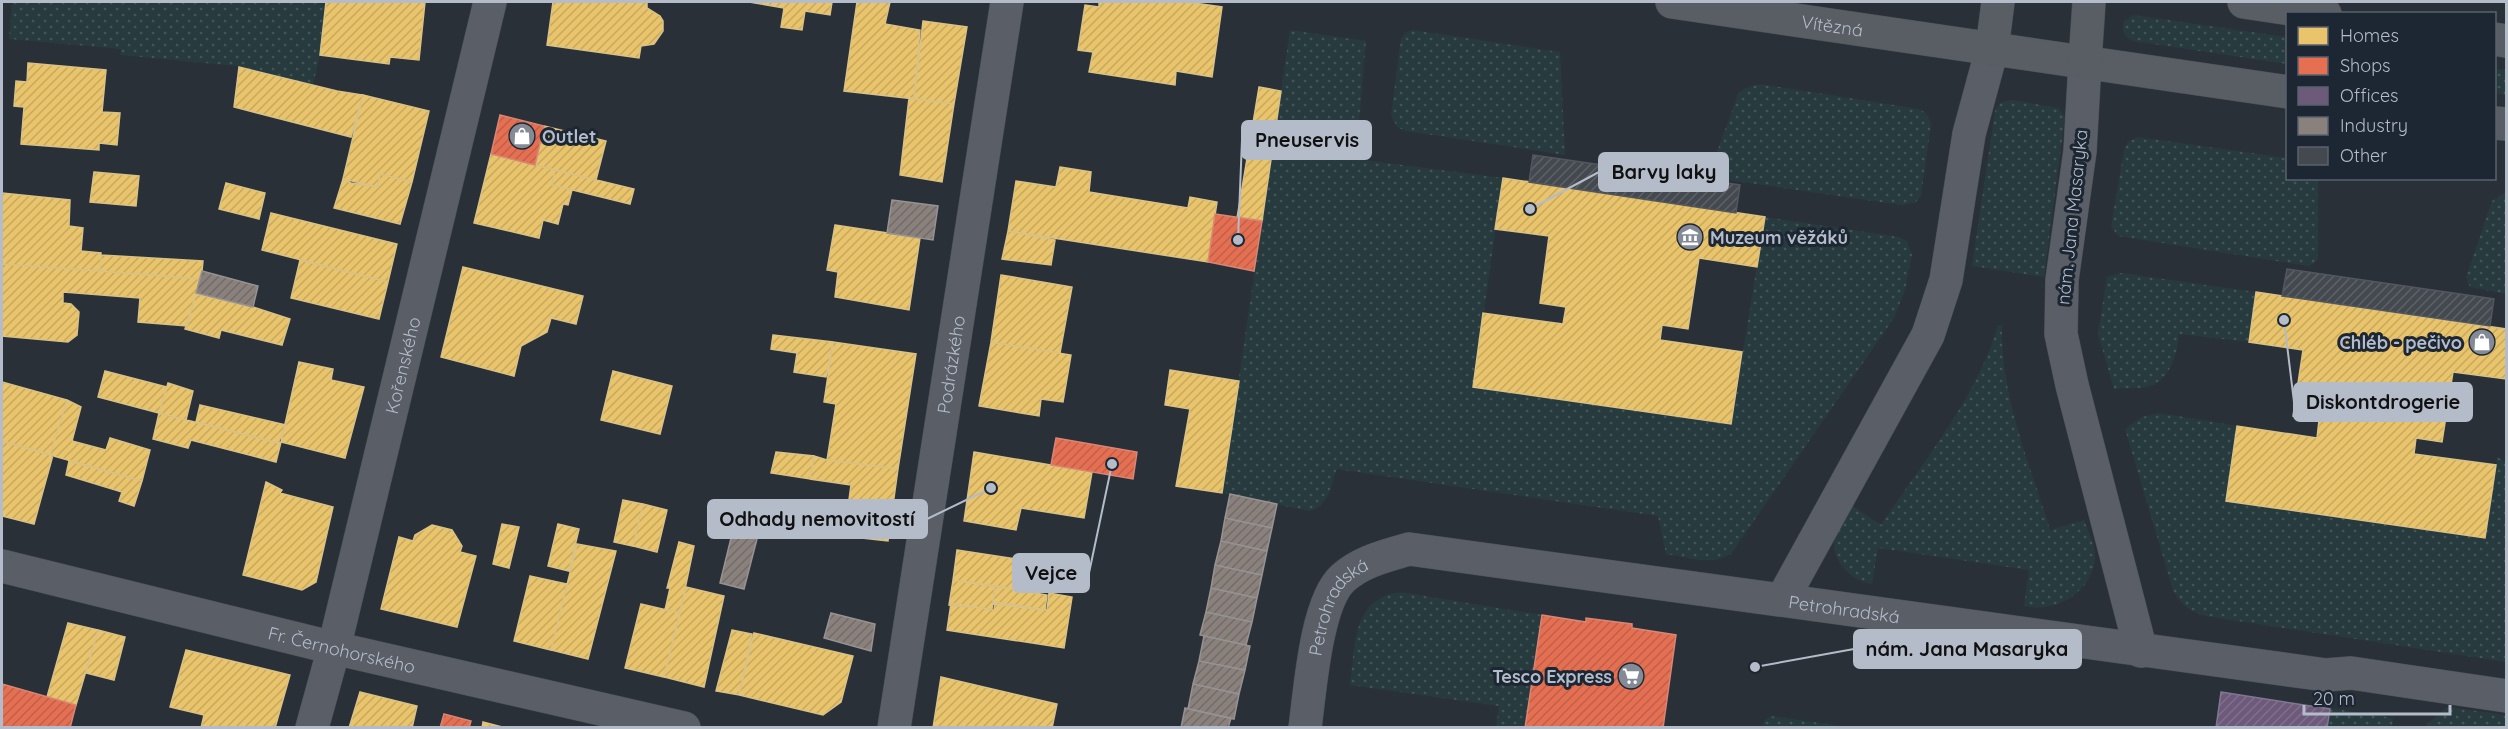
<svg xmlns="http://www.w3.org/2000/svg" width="2508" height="729" font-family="Quicksand,sans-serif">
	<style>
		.grass { fill: url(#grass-dots) }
		.homes { fill: url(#homes-hatch); stroke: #d9c286; stroke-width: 1.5 }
		.shops { fill: url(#shops-hatch); stroke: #d88675; stroke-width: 1.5 }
		.offices { fill: url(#offices-hatch); stroke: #827792; stroke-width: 1.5 }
		.industry { fill: url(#industry-hatch); stroke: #979393; stroke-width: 1.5 }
		.building { fill: url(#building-hatch); stroke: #52575f; stroke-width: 1.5 }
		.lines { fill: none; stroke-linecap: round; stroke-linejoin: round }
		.street-casing { stroke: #484c53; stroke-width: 34 }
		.secondary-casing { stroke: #484c53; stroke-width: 34 }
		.street { stroke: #5a5e66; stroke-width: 33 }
		.secondary { stroke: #595d64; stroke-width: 33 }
		.labels { text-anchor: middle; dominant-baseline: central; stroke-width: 6; stroke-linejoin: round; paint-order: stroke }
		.street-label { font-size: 18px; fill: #b4bcc9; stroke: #1d2633 }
		.poi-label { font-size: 18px; font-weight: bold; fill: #b4bcc9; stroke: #1d2633; text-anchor: start }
		.leader { fill: none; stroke: #b4bcc9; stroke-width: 2 }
		.callout-dot { fill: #b4bcc9; stroke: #1d2633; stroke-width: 2 }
		.callout { fill: #b4bcc9; stroke: #b4bcc9; stroke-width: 2 }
		.callout-label { font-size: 20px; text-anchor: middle; font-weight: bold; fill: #111 }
	</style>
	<defs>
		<pattern id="grass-dots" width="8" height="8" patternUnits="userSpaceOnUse" patternTransform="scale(1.5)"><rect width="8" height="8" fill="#273a3e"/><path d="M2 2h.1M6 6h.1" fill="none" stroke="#445559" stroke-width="1.8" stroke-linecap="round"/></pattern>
		<pattern id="homes-hatch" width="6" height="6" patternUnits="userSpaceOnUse" patternTransform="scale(1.5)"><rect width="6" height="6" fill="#e9c46a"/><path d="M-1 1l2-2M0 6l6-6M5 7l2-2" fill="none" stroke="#c5a861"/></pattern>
		<pattern id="shops-hatch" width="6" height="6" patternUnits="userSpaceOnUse" patternTransform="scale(1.5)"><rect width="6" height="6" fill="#e76f51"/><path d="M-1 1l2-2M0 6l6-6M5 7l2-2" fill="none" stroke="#bb614c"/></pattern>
		<pattern id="offices-hatch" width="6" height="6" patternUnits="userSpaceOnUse" patternTransform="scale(1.5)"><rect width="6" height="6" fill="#6d597a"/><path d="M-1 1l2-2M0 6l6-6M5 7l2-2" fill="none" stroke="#7f6f8c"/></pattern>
		<pattern id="industry-hatch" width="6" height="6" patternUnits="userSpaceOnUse" patternTransform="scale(1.5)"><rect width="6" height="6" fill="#8a817c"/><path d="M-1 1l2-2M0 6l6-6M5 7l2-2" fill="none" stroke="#716b69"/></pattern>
		<pattern id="building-hatch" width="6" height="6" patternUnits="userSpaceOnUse" patternTransform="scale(1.5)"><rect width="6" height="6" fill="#444950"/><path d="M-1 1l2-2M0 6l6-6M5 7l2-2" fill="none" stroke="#5d6168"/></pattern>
	</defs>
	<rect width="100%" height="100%" fill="#2a3038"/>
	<path class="grass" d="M12,2H326L320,55L313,85L236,66L120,55L121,49L9,39Z
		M2133,15L2287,37V64L2133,41C2124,37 2121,31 2124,21Z
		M1290,30L1366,41L1356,159L1503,178L1473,387L1731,424L1765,217L1899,237L1907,241L1912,255L1905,290L1894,318L1731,554C1712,566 1687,557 1666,554L1658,516L1337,469C1330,486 1330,506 1309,511L1222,493Z
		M1412,30L1560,52L1565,155L1406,131L1397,127L1391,115L1401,39L1406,32Z
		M2494,68L2506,70V95L2495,93Z
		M1760,84L1919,109L1926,113L1931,124L1921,196L1915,203L1901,205L1708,177L1738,94L1745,88Z
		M2011,100L2059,108L2065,117L2044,277L1972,266L1995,111L2000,103Z
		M2137,137L2287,158L2288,178L2318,179V260L2309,266L2118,236L2111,226L2124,150L2128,142Z
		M2506,192V294L2470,287L2466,277L2492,201Z
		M2121,273L2256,292L2249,342L2179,334C2178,351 2171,377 2153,385C2143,389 2125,388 2114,389L2098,334L2107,277Z
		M1998,325H2002C2000,395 2030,464 2050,530L2084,520C2088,531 2095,545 2095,556C2094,591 2056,614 2024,606L2029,570L1878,548L1872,584C1848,580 1828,557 1836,531C1839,522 1846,513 1851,505L1881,525C1922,463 1978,396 1998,325Z
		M2160,413L2237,426L2227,501L2485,538L2497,457L2506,462V662L2212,617C2193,614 2182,607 2173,590L2125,429L2142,417Z
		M1400,592L1542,615L1525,727H1496L1499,706L1350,685C1356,646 1351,599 1400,592Z
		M2447,707L2506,715V727H2424Z
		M2330,708L2393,718L2392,727L2327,728Z
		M1771,716L1849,727H1762L1764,721Z"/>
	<path class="homes" d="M326,2H425L419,60L390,57L389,64L320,55Z
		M553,2H647V8L660,16L663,21V31L654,44L641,46L639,58L547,45Z
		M749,2H832L830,15L805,11L802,30L781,27L784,8Z
		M857,2H890L885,24L920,30L914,99L844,91Z
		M1099,2H1187L1222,7L1212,77L1176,71L1175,85L1089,72L1093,52L1078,50L1085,5L1099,7Z
		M923,21L967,27L954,104L914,99Z
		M28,63L106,70L102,112L120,113L117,145L99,143V150L21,144L24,107L14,106L16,81L27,82Z
		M239,67L337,91L363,95L351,137L234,107Z
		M1259,87L1281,91L1262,221L1237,218Z
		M363,95L429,111L412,182L380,174L378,187L343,179Z
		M909,98L954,104L942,182L900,175Z
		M544,126L606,141L596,180L535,165Z
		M491,154L555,170L552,185L572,190L568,205L563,204L558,224L543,220L539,238L474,223Z
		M1060,167L1091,172L1089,192L1188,208L1190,197L1217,202L1208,262L1008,231L1016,181L1056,187Z
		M555,170L634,189L630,204L552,185Z
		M94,172L139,176L136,206L90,202Z
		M380,174L412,182L400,224L334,208L343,179L351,183L378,187Z
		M1503,178L1765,217L1757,267L1699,258L1688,329L1662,325L1660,340L1742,352L1731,424L1473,387L1483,313L1563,324L1566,307L1540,303L1549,236L1495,229Z
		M226,183L265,193L259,219L219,209Z
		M2,193L70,200L69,226L83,228L81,251L101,253L100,271L2,264Z
		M271,213L397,244L388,282L262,250Z
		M835,225L920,238L909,310L835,297L838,272L827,270Z
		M1008,231L1055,240L1051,265L1002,259Z
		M101,255L203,261L202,271L199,279L100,271Z
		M300,260L388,282L379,319L291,298Z
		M2,264L100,271L200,279L187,326L138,322L140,298L63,292V303L71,304L79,312L77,335L68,342L2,336Z
		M463,267L583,296L576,324L551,318L547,332L521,346L514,376L441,357Z
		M1001,275L1072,287L1060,353L991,342Z
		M2256,292L2506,329V379L2453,372L2442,442L2416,438L2414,454L2496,465L2485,538L2226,501L2237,426L2317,438L2319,420L2293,416L2303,350L2249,342Z
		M196,294L253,307L290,319L282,345L221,330L219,338L185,329Z
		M773,335L833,342L826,377L794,372L797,353L771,349Z
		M833,342L916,354L898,469L827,460L836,404L824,402Z
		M991,342L1071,355L1063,402L1041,399L1039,416L979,406Z
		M299,362L333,369L331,380L364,387L345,458L281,442Z
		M1170,370L1239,381L1222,493L1176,486L1190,409L1165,405Z
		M105,371L167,387L159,413L98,397Z
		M613,371L672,386L660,434L601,420Z
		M2,382L67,400L50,455L2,441Z
		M168,383L193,391L186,420L159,413Z
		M67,400L81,407L72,441L106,450L110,438L150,450L142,481L50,455Z
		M200,405L286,425L278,443L196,422Z
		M159,413L278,443L281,442L276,462L191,440L188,448L153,439Z
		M2,441L53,455L34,524L2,516Z
		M776,452L814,456L810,479L771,473Z
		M974,452L1092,472L1084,518L1021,508L1016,530L964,521Z
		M814,456L827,460L898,469L888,541L844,536L851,485L810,479Z
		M69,461L142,481L134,506L119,501L122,492L66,475Z
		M266,482L282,490L280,493L333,507L316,582L302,590L243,575Z
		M623,500L643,504L633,546L614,542Z
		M643,504L667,510L657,552L633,546Z
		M502,524L519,527L509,568L493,564Z
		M558,524L579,529L569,571L548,566Z
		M432,525L452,530L462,546L460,552L476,556L457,627L381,609L399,537L413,541L415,535Z
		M679,542L694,546L680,613L665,610L670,588H667Z
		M577,544L616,551L588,659L551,650Z
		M957,550L1029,561L1024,591L953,580Z
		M530,576L567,584L551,650L514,641Z
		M953,580L995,586L992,609L949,605Z
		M995,586L1047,595L1045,610L993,604Z
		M686,587L724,596L704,687L664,677Z
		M1049,593L1072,597L1064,648L947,630L951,603L994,610L995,602L1047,610Z
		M641,604L680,613L664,677L625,668Z
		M68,623L98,630L76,705L47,697Z
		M98,630L125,637L114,680L86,673Z
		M732,630L752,634L739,695L716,691Z
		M754,633L853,656L841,702L823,715L739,695Z
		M186,650L290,675L275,728H201L204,715L170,707Z
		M941,677L1057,704L1052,728H933Z
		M360,692L417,706L412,728H349Z
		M483,722L506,728H482Z"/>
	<path class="shops" d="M500,115L544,126L535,165L491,154Z
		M1215,214L1262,221L1254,271L1208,262Z
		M1056,438L1137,452L1133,479L1051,465Z
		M1542,615L1586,622V618L1632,624V628L1676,635L1663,728H1525Z
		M2,684L76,705L70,728H2Z
		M444,714L471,721L469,728H440Z"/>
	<path class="offices" d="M2221,692L2330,709L2327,728H2216Z"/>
	<path class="industry" d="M892,200L938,206L933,240L887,233Z
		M202,271L258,286L253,307L196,293Z
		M1230,494L1277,504L1272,528L1225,518Z
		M1225,518L1272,528L1267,551L1221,541Z
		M733,530L758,535L744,589L720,583Z
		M1221,541L1267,551L1262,575L1215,565Z
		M1215,565L1262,575L1257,598L1211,588Z
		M1211,588L1257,598L1252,622L1206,612Z
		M1206,612L1252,622L1246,645L1200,635Z
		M831,613L875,624L871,651L824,638Z
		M1204,636L1250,646L1245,670L1199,661Z
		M1199,661L1245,670L1239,694L1193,684Z
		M1193,684L1239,694L1234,719L1188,709Z
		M1185,708L1231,718L1228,728H1181Z"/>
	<path class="building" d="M1533,155L1740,185L1736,213L1529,182Z
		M2287,269L2494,299L2490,326L2282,296Z"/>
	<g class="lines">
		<defs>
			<g id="street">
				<path d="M2085,62L2080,151L2062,280L2061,334L2072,385L2141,651"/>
				<path id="s1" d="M2,566L334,648L684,728"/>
				<path d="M1782,600L1928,335L1946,280L1969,134L1992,49"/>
				<path id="s2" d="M312,728L334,648L490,2"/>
				<path id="s3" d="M894,728L1007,2"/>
				<path id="s4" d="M1305,728C1310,691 1316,602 1343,578C1362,561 1386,556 1409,549L2326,675L2351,673L2506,696"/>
			</g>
			<g id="secondary">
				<path id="s5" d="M1672,2L2288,92"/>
				<path d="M2244,2L2325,14"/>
				<path d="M2494,39L2506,41"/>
				<path d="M1992,49L1998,2"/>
				<path d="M2085,62L2089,2"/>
				<path d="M2494,123L2506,124"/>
			</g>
		</defs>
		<use href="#street" class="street-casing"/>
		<use href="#secondary" class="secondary-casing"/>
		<use href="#street" class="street"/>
		<use href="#secondary" class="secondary"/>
	</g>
	<defs>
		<symbol id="shop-disc" viewBox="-11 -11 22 22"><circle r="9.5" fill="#848b96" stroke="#1d2633"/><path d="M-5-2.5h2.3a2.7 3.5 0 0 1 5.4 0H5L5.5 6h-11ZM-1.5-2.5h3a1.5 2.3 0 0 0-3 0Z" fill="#fff"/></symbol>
		<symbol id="museum-disc" viewBox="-11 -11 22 22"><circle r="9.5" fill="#848b96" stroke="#1d2633"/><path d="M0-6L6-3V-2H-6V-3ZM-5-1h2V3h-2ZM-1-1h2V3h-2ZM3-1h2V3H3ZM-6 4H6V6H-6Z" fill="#fff"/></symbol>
		<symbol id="supermarket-disc" viewBox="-11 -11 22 22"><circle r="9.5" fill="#848b96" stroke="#1d2633"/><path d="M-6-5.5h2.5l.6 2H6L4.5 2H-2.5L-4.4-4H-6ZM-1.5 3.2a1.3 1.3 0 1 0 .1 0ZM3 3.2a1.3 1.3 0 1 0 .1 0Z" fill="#fff"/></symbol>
	</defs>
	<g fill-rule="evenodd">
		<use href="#shop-disc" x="507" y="121" width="30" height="30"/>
		<use href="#museum-disc" x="1675" y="222" width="30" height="30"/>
		<use href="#shop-disc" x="2467" y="327" width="30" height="30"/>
		<use href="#supermarket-disc" x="1616" y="661" width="30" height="30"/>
	</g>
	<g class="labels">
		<g class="street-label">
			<text stroke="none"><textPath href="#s5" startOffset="162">Vítězná</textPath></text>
			<text transform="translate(2072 217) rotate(-84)">nám. Jana Masaryka</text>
			<text stroke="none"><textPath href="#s2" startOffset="374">Kořenského</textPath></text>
			<text stroke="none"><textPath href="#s3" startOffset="368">Podrázkého</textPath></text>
			<text stroke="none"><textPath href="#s4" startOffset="669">Petrohradská</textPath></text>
			<text stroke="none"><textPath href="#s4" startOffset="129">Petrohradská</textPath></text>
			<text stroke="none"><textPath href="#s1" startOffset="350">Fr. Černohorského</textPath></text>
		</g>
		<g class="poi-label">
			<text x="542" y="136">Outlet</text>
			<text x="1710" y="237">Muzeum věžáků</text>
			<text x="2462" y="342" text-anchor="end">Chléb - pečivo</text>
			<text x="1612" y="676" text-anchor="end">Tesco Express</text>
		</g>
	</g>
	<path class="leader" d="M1238 240L1242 140M1530 209L1599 172M2284 320L2294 402M991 488L927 519M1112 464L1089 573M1755 667L1854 649"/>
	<g class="callout-dot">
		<circle cx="1238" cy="240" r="6"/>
		<circle cx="1530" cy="209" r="6"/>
		<circle cx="2284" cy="320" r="6"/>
		<circle cx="991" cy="488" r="6"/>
		<circle cx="1112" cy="464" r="6"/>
		<circle cx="1755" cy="667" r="6"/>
	</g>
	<g class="callout">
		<rect x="1242" y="121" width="129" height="38" rx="6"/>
		<rect x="1599" y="153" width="129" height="38" rx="6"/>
		<rect x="2294" y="383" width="178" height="38" rx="6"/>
		<rect x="708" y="500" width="219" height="38" rx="6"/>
		<rect x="1013" y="554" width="76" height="38" rx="6"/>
		<rect x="1854" y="630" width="227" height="38" rx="6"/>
	</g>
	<g class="callout-label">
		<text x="1307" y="147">Pneuservis</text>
		<text x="1664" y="179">Barvy laky</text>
		<text x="2383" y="409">Diskontdrogerie</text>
		<text x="817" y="526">Odhady nemovitostí</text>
		<text x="1051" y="580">Vejce</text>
		<text x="1967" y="656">nám. Jana Masaryka</text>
	</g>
	<rect width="2508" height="729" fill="none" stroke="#b4bcc9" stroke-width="6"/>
	<rect x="2286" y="12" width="210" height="168" fill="#1d2633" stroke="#59626f" stroke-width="1.5"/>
	<rect x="2298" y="27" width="30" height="18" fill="#e9c46a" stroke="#59626f" stroke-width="1.5"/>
	<text x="2340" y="42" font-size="18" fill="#b4bcc9">Homes</text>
	<rect x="2298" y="57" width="30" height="18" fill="#e76f51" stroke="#59626f" stroke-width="1.5"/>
	<text x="2340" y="72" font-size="18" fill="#b4bcc9">Shops</text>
	<rect x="2298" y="87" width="30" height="18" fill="#6d597a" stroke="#59626f" stroke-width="1.5"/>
	<text x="2340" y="102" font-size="18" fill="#b4bcc9">Offices</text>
	<rect x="2298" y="117" width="30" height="18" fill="#8a817c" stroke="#59626f" stroke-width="1.5"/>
	<text x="2340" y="132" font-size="18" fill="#b4bcc9">Industry</text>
	<rect x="2298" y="147" width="30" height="18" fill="#444950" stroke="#59626f" stroke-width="1.5"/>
	<text x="2340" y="162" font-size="18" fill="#b4bcc9">Other</text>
	<path d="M2304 705v9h146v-9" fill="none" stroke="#b4bcc9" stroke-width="3"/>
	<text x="2313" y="705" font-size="18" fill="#b4bcc9" stroke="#1d2633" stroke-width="4.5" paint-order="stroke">20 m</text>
</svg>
